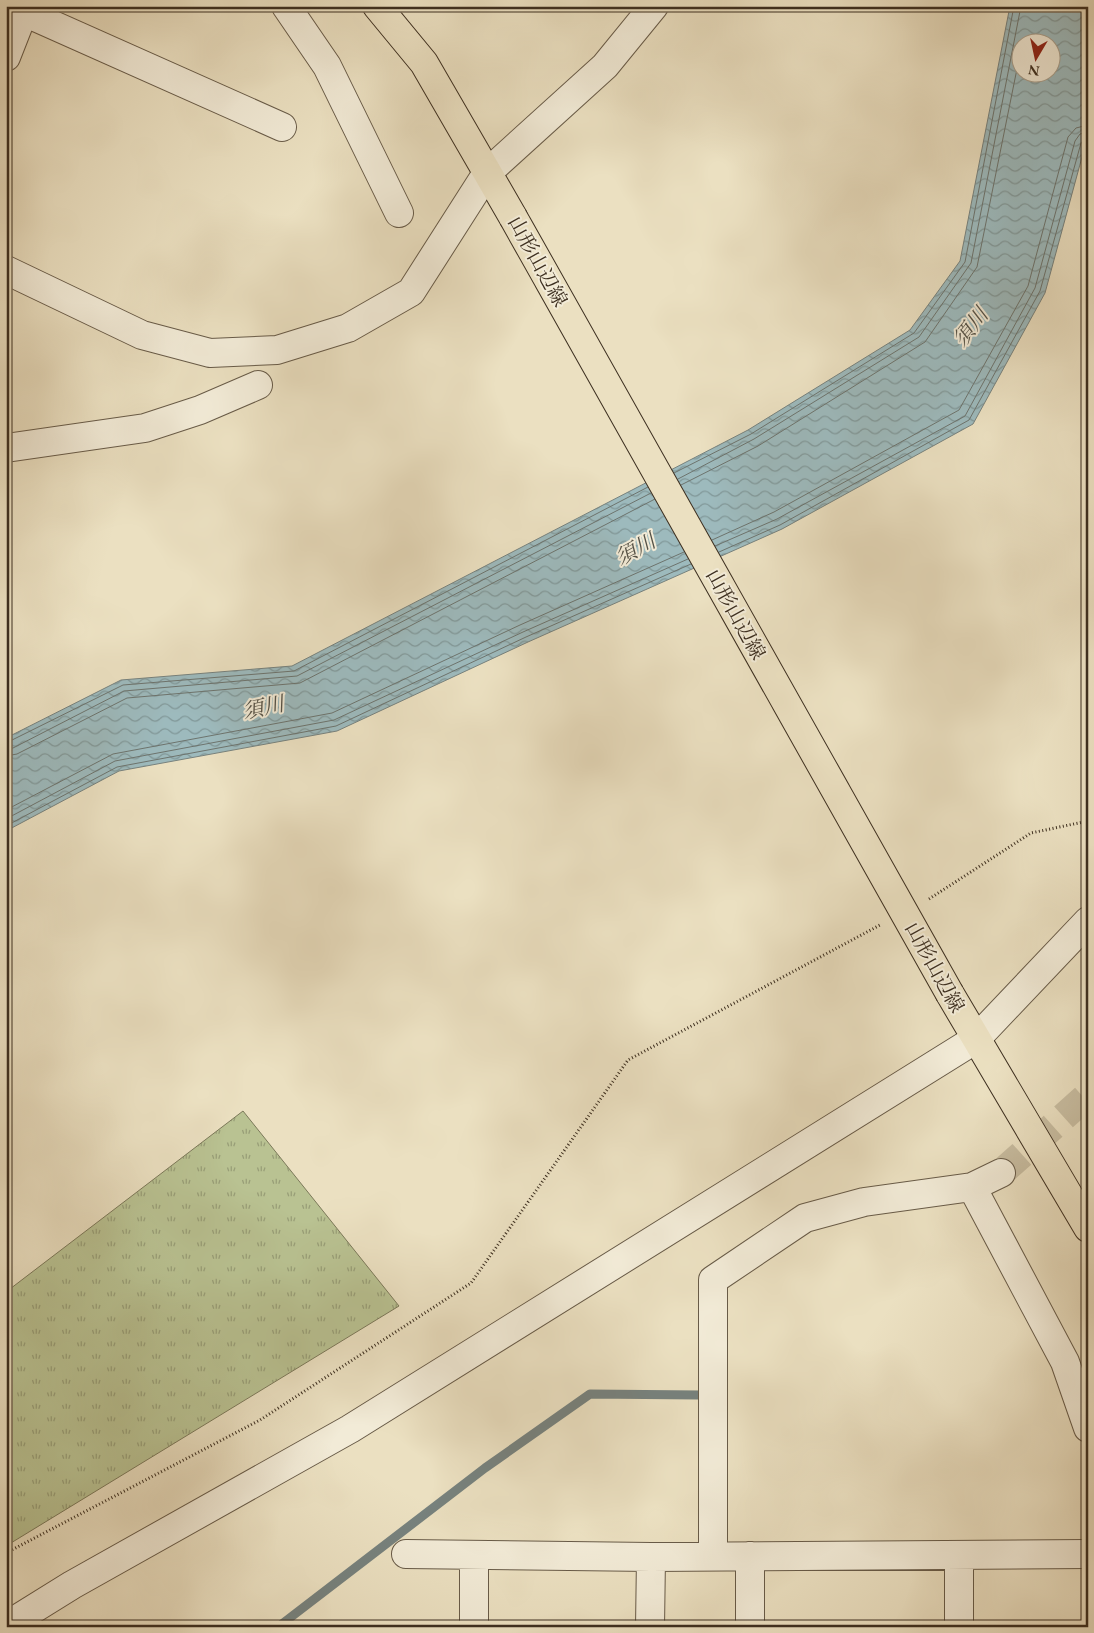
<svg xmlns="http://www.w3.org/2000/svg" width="1094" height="1633" font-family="'EB Garamond','Noto Serif JP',serif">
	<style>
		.park { fill: url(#park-tufts); stroke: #7b7859 }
		.water { fill: url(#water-waves); stroke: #77827e; fill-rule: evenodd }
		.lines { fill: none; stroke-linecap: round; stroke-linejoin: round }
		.shore { stroke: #6d746e; stroke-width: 1 }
		.stream { stroke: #77827e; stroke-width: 9 }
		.minor-tunnel { stroke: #c8bda1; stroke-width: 28; stroke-dasharray: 28 14; stroke-linecap: butt }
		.minor-casing { stroke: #685b48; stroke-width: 30 }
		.primary-casing { stroke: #3d2f20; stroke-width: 30 }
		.path { stroke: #3d2f20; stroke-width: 3; stroke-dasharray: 1 2.5; stroke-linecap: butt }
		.minor { stroke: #f2ebd7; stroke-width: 28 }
		.primary { stroke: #ebe0c1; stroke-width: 28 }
		.primary-bridge-casing { stroke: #3d2f20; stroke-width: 30; stroke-linecap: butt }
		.primary-bridge { stroke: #ebe0c1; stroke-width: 28 }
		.labels { text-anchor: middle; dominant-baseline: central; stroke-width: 4; stroke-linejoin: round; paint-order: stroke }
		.street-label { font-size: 20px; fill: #3d2f20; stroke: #f2ebd7 }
		.water-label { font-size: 21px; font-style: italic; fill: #555247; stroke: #f2ebd7 }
	</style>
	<defs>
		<pattern id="park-tufts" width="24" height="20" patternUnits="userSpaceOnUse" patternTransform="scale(1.25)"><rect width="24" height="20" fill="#b9c292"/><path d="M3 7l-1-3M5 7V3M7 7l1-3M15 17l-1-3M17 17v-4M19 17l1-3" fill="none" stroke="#989e77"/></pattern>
		<pattern id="water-waves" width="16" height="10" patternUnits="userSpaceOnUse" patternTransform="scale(1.25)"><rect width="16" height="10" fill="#9dbabd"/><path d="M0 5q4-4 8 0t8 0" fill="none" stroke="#819899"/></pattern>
	</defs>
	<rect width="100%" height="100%" fill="#ebe0c1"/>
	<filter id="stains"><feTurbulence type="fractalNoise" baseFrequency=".004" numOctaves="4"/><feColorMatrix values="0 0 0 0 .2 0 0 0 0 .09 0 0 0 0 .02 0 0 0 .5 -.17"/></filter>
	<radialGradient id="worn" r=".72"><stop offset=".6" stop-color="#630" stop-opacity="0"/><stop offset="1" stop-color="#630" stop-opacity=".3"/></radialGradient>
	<path class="park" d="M243,1111L399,1306L6,1546V1292Z"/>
	<path class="water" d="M1010,6H1088V135L1045,293L973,424L782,529L528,642L337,731L119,771L6,831V738L121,680L292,666L748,430L910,330L960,261ZM1022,42H1052V72H1022Z"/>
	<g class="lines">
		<path class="shore" d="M674,473L751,434L914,333L965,262L1014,6
			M678,479L754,439L919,337L971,263L1021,6
			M681,485L758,446L925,342L977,267L1022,44
			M712,540L774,512L959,410L1028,286L1068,137L1076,128L1088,125
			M715,546L777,519L965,416L1035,288L1075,141L1080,134L1088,132
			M719,552L780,525L969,420L1040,291L1081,143L1088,139
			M6,743L123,685L294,671L648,487
			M6,749L13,748L124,691L297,676L651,493
			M6,756L17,754L127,698L300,683L655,499
			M6,810L113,754L332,713L520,625L684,552
			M6,819L115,761L334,720L523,632L688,559
			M6,826L117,767L336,726L526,637L691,564"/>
		<path class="stream" d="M278,1627L485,1468L590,1394L699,1395"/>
		<path class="minor-tunnel" d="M1001,1173L1088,1095"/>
		<defs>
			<path id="minor" d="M286,6L327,66L399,213
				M24,12L282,127
				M6,57L26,6
				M6,270L142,335L210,353L277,350L348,328L411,292L487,173L605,66L654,6
				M6,448L145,428L200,410L258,385
				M972,1187L1065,1362L1088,1428
				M406,1554L651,1557L1088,1554
				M474,1555V1627
				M959,1555V1627
				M713,1556V1280L805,1218L864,1202L972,1187L1001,1173
				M6,1626L72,1585L350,1429L976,1039L1088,921
				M650,1627L651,1557
				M750,1627V1556"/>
			<path id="primary" d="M377,6L424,63L513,217
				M950,994L1088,1228"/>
		</defs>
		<use href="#minor" class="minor-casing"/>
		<use href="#primary" class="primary-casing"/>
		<path class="path" d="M929,899L1031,833L1088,821
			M6,1553L260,1420L471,1283L628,1060L880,925"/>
		<use href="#minor" class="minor"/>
		<use href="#primary" class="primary"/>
		<defs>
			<path id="primary-bridge" d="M513,217L950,994"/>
		</defs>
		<use href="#primary-bridge" class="primary-bridge-casing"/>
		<use href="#primary-bridge" class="primary-bridge"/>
	</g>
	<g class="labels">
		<g class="street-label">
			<text transform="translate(538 261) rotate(61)">山形山辺線</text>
			<text transform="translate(736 614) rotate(61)">山形山辺線</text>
			<text transform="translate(935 967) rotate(61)">山形山辺線</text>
		</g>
		<g class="water-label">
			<text transform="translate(970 327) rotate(-52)">須川</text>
			<text transform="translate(635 549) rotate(-29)">須川</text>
			<text transform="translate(263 707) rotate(-12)">須川</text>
		</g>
	</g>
	<rect width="1094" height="1633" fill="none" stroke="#ebe0c1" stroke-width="25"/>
	<rect x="8" y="8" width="1079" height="1618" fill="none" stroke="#3d2f20" stroke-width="2.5"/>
	<rect x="12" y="12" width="1069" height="1608" fill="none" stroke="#3d2f20"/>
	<g transform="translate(1036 58) rotate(189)"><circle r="24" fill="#f2ebd7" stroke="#aaa08e"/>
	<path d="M0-4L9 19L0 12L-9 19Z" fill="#8f2418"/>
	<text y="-8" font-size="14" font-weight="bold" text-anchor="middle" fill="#3d2f20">N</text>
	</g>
	<rect width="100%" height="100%" filter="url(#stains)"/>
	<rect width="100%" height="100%" fill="url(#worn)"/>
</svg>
